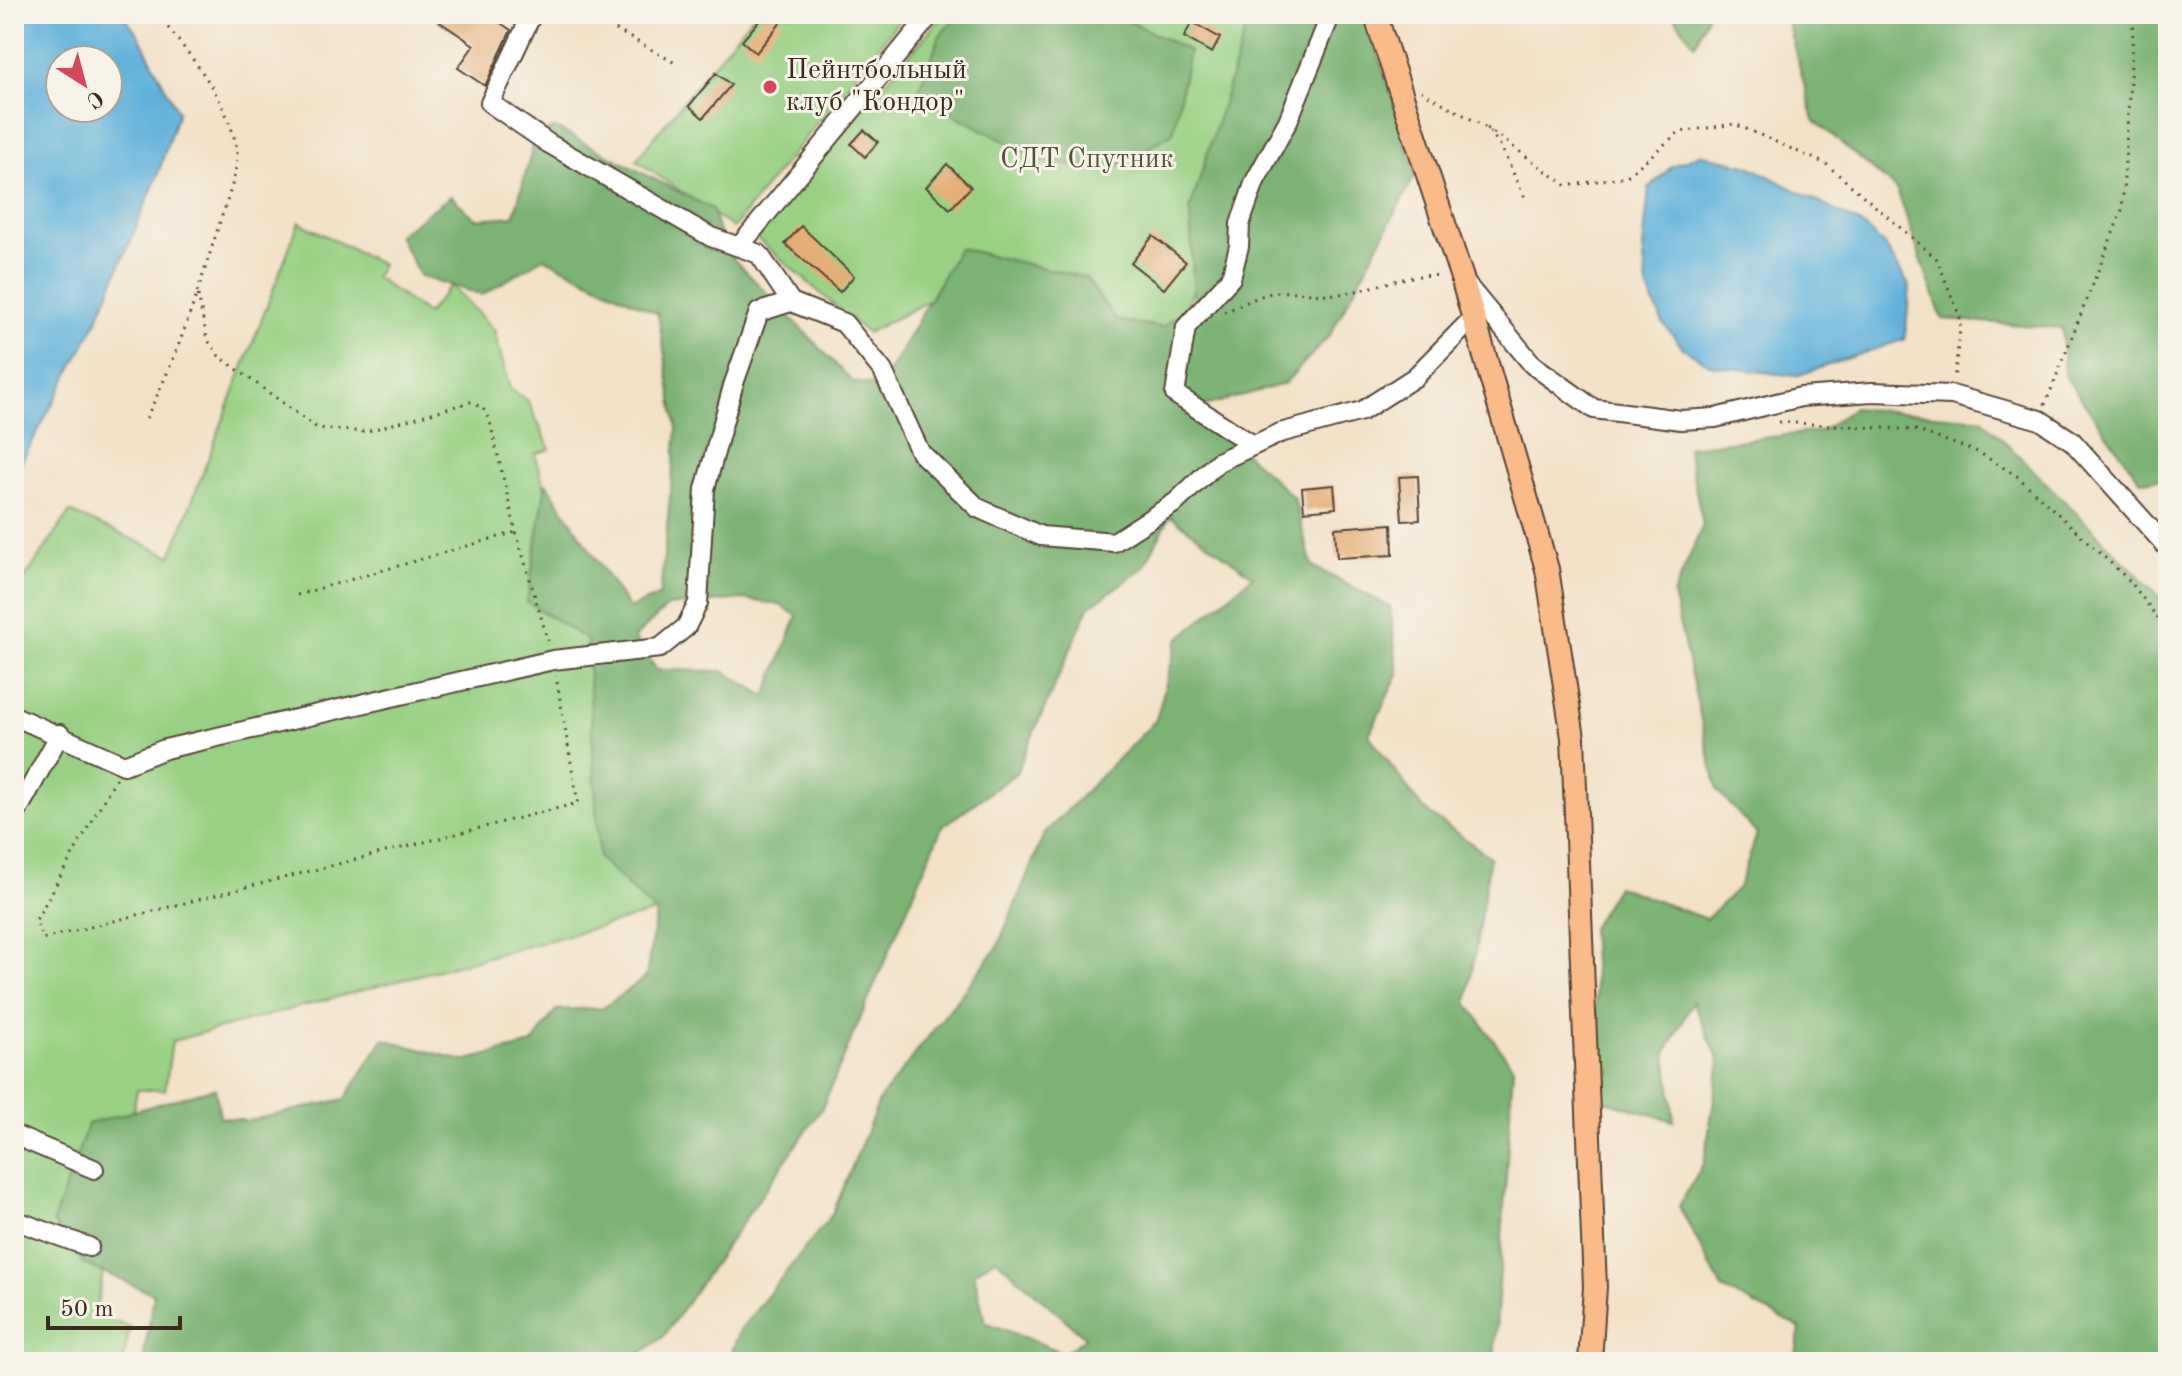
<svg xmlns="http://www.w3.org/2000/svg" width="2182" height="1376" font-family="'Old Standard TT',serif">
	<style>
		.green { fill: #98d184; stroke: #6a7e51; stroke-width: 2 }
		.forest { fill: #7ab372; stroke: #5a6e48; stroke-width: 2; fill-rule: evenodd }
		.water { fill: #5eb1da; stroke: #4c6e7c; stroke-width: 2; fill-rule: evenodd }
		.building { fill: #e5ae78 }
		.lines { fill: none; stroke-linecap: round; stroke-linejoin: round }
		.minor-casing { stroke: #574537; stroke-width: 22 }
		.major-casing { stroke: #574537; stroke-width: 26 }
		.path { stroke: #574537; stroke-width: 3; stroke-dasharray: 2 6; stroke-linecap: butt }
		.minor { stroke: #fff; stroke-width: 18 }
		.major { stroke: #fabb8b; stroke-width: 22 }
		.poi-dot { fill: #d1495b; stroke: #f7f3e8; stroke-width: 3 }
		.labels { text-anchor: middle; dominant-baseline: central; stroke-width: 6; stroke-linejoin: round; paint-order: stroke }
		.poi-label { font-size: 28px; fill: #3b2a1e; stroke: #f7f3e8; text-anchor: start }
		.park-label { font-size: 28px; fill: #525438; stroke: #f7f3e8 }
	</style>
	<rect width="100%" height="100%" fill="#f7f3e8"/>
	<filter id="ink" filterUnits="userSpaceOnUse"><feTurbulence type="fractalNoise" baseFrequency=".0125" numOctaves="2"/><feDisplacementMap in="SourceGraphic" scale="16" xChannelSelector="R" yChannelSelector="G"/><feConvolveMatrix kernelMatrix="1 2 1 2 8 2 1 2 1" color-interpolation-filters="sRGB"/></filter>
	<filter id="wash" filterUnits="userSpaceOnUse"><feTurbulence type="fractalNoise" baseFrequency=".006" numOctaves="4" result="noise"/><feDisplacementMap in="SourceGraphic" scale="32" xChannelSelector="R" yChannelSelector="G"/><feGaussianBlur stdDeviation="1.8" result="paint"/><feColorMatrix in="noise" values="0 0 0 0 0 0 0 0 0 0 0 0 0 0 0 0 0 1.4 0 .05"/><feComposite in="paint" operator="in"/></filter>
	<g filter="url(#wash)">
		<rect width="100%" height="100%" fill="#f3e1c7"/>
		<path class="green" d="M754,14H904L733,228L636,160Z
			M944,14H1320L1160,362L984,272L867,333L755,237Z
			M299,222L382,265L375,277L427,314L451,285L494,330L510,389L528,401L550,449L535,454L547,496L685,904L172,1041L165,1090H137L95,1315L130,1327L123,1362H14V594L70,512L171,556Z"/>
		<path class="forest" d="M959,14H1115L1189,51L1173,133L1107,172L1040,160L917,95L940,35Z
			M1332,14H1366L1416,174L1330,335L1284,384L1197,408L1294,498L1312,566L1390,607L1398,674L1369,735L1423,809L1490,857L1467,1003L1513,1067L1494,1362H728L740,1330L833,1213L880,1099L997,948L1044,834L1156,720L1178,639L1253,576L1170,516L1143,568L1089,607L1016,773L942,827L822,1108L663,1337L629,1362H143L154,1294L84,1264L53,1222L88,1124L215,1088L220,1117L247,1121L345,1099L383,1039L464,1061L532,1044L556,1010L603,1008L646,977L656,913L599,858L587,640L527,602L546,483L629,609L660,595L677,429L658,314L544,258L482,295L420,276L398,235L451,196L476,219L514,216L536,135L556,128L712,209L724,249L853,382L881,386L959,248L1086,278L1116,320L1162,327L1194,304L1190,210L1248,22L1276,26ZM744,599L780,605L797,616L766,696L723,671L657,670L634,638L668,606ZM995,1258L1085,1337V1338L1064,1353L985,1322L974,1273Z
			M1672,14H1708L1695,45Z
			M1785,14H2168V479L2141,481L2064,375L2062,328L1942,319L1897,190L1814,120Z
			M1853,408L1982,419L2168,605V1362H1795L1800,1328L1722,1288L1679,1206L1704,1163L1720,1062L1693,1002L1666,1053L1674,1121L1602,1100L1591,929L1617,886L1706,919L1739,887L1757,834L1717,790L1673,595L1703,525L1687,447L1821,431Z"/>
		<path class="water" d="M14,14H122L138,34L178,112L157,177L96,323L14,476ZM60,60H108V108H60Z
			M1700,154L1749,166L1861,224L1885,246L1910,287L1905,339L1796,376L1713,366L1683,348L1663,323L1647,287L1643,248L1649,188L1672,166Z"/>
		<g id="blocks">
			<path class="building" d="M428,14H487L511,30L485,86L458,68L474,45Z
				M765,14H774L782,21L756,53L742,41Z
				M1192,22L1220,38L1212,53L1184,37Z
				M716,73L731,85L703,118L689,106Z
				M864,130L878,142L865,157L851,144Z
				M947,164L971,187L950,209L926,187Z
				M801,226L854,276L840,292L785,244Z
				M1153,236L1186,262L1164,289L1131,263Z
				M1418,476L1420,520L1402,521L1399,477Z
				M1334,485L1336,508L1304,511L1302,488Z
				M1392,524L1393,555L1337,558L1335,528Z"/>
		</g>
	</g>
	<g filter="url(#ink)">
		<use href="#blocks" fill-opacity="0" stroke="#574537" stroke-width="2"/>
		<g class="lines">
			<defs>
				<path id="minor" d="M532,14L490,103L548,143L711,237L759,254L791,302
					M739,247L931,14
					M1466,284L1533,365L1594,409L1681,420L1715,418L1801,397L1872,392L1952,395L2040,420L2072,441L2168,548
					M1253,445L1175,394L1186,327L1231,278L1239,246L1240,224L1255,181L1288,121L1331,14
					M14,716L124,765L165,749L553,660L660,648L686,627L698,603L705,489L733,386L759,312L791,302L844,323L883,371L920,452L978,508L1041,536L1114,542L1176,502L1218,462L1280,433L1362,411L1415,377L1472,319
					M14,817L60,734
					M14,1135L94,1169
					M14,1220L89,1247"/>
				<path id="major" d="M1375,14L1462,278L1547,569L1573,738L1595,1287L1590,1362"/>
			</defs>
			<use href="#minor" class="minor-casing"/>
			<use href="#major" class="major-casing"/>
			<path class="path" d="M588,14L677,64
				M1421,91L1487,128L1500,145L1527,202
				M1487,128L1567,186L1627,176L1679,132L1735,124L1826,164L1937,259L1961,320L1954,380
				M198,295L207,339L219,356L317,428L365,432L470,402L483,408L490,422L516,532L548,641
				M1224,312C1238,307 1251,299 1264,295C1288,287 1314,296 1339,294C1374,290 1407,272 1442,276
				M2045,405L2122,210L2134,14
				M146,418C178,356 197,294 218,228C225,205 241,169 236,145C225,94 188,53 157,14
				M1779,422L1915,430L1978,452L2017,476L2130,581L2168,632
				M297,595L516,532
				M116,778L36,920L43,939L578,803L556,676"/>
			<use href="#minor" class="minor"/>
			<use href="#major" class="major"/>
		</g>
	</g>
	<circle class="poi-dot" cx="770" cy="87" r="8"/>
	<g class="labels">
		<g class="poi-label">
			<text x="786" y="71">Пейнтбольный<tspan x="786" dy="32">клуб "Кондор"</tspan></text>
		</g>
		<g class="park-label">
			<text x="1087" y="160">СДТ Спутник</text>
		</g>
	</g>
	<rect width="2182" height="1376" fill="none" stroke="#f7f3e8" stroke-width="48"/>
	<g transform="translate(84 84) rotate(144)"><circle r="38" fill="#f7f3e8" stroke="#aca397" stroke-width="2"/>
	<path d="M0-6L14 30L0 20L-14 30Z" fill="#d1495b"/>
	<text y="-12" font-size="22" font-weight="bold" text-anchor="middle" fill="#3b2a1e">С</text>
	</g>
	<path d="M48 1316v12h132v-12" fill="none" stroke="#3b2a1e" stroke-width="4"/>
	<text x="60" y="1316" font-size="24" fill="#3b2a1e" stroke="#f7f3e8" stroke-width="6" paint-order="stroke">50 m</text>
</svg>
